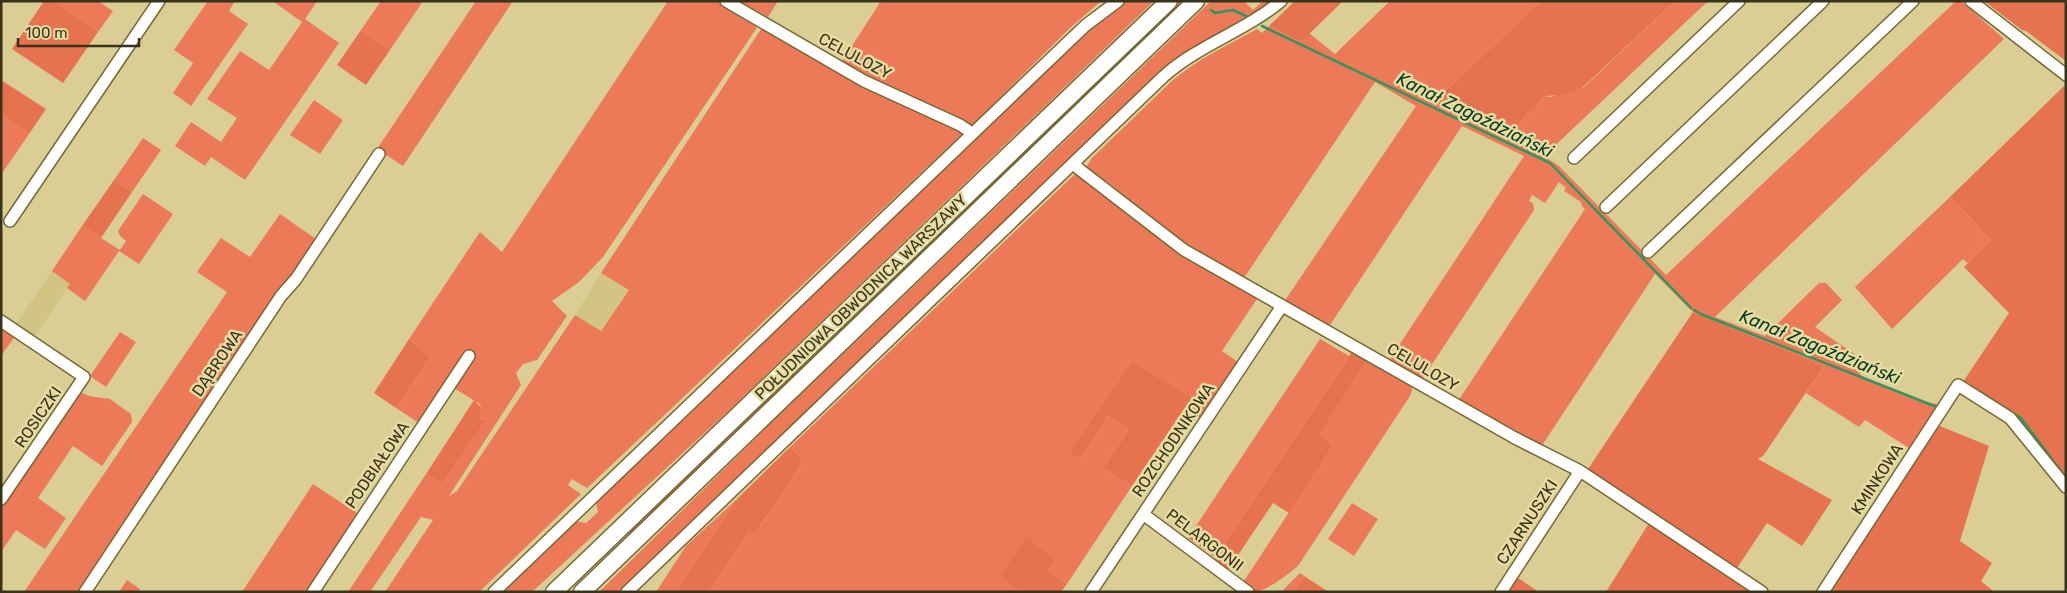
<svg xmlns="http://www.w3.org/2000/svg" width="2067" height="593" font-family="Rubik,sans-serif">
	<style>
		.built { fill: #d2c483 }
		.green { fill: #ec7957 }
		.forest { fill: #e67250 }
		.lines { fill: none; stroke-linecap: round; stroke-linejoin: round }
		.stream { stroke: #2f9561; stroke-width: 2.5 }
		.minor-casing { stroke: #756933; stroke-width: 14 }
		.highway-casing { stroke: #756933; stroke-width: 19 }
		.minor { stroke: #fff; stroke-width: 11 }
		.highway { stroke: #fff; stroke-width: 16 }
		.labels { text-anchor: middle; dominant-baseline: central; stroke-width: 5; stroke-linejoin: round; paint-order: stroke }
		.street-label { font-size: 16px; fill: #38331c; stroke: #e8dba2 }
		.water-label { font-size: 18px; font-style: italic; fill: #033d22; stroke: #e8dba2 }
	</style>
	<rect width="100%" height="100%" fill="#dbce95"/>
	<path class="built" d="M52,271L70,284L34,338L15,325Z
		M601,273L629,290L600,331L575,315Z"/>
	<path class="green" d="M54,1H98L113,11L98,32Z
		M208,1H235L229,11L248,24L191,106L173,93L193,63L174,50Z
		M275,1H317L305,19L339,43L245,180L211,157L205,166L175,146L191,122L221,142L237,118L207,99L240,51L269,70L302,22L274,2Z
		M381,1H423L390,50L361,30Z
		M476,1H513L403,166L377,149Z
		M668,1H721L760,23L603,257L579,282L552,301L567,316L537,360L523,364L516,373L521,385L449,496L457,491L575,315L601,331L629,290L601,273L763,26L960,128L962,134L587,488L572,479L568,485L581,494L479,592H385L433,520L421,517L370,592H348L426,474L442,484L484,420L478,414L481,407L480,404L452,387L471,356L463,352L462,358L419,423L396,408L430,357L409,339L480,232L502,252Z
		M739,1H778L768,17Z
		M881,1H1101L1069,29L970,127L853,73L841,63Z
		M1123,1H1154L738,402L532,592H500L574,521L586,523L598,512L596,502L1087,27Z
		M1179,1H1185L630,536L627,532Z
		M1211,1H1244L1253,10L1263,1H1268L1267,7L1192,50L622,592H599L764,430Z
		M1390,1H1541L1433,102L1505,137L1545,96L1550,97L1583,88L1675,1H1708L1544,156L1559,166L1666,275L1956,1H1961L2004,39L1715,317L1765,336L1819,283H1826L1842,300L1815,327L1863,360L1858,365L1857,370L1862,376L1925,402L1937,404L1940,407L1912,450L1865,420L1859,427L1806,393L1824,366L1693,312L1655,274L1541,447L1458,401L1585,209L1582,206L1581,202L1564,191L1566,188L1559,182L1545,203L1532,195L1529,201L1533,203L1534,210L1421,381L1388,362L1524,156L1462,126L1328,328L1284,302L1416,106L1375,82L1242,281L1169,235L1113,186L1086,167L1092,158L1173,80C1198,59 1228,45 1257,29L1262,33L1269,26L1301,42L1309,33L1335,54Z
		M314,100L343,120L320,154L290,135Z
		M1,115L29,134L1,175Z
		M143,138L161,150L132,192L114,180Z
		M1076,173L1259,296L1222,351L1241,364L1203,420L1185,407L1192,397L1132,361L1071,452L1080,459L1108,416L1129,429L1103,468L1132,486L1067,584L1047,571L1054,560L1000,577L1019,592H709L750,530L760,526L777,503L802,462L800,456L790,447Z
		M143,194L173,214L139,264L119,251L85,301L67,288L70,284L52,271L82,226L120,250L126,241L120,236L118,231Z
		M1950,197L1991,240L1968,263L1963,259L1892,329L1855,287Z
		M280,214L316,239L81,592H24L227,292L197,272L221,238L250,257Z
		M1,325L16,335L1,356Z
		M120,332L136,342L106,387L90,376Z
		M1320,339L1349,356L1216,558L1188,538Z
		M1368,359L1411,383L1412,390L1410,396L1298,566C1288,574 1265,593 1252,592C1249,590 1245,586 1242,584L1333,445L1317,435Z
		M80,392L89,396L110,399L131,414L132,422L102,466L73,446L38,498L66,518L45,549L16,530L1,552V506Z
		M313,484L357,513L307,592H242Z
		M736,500L675,592H656L686,546Z
		M1352,503L1378,519L1354,556L1328,539Z
		M1300,573L1304,576L1294,592H1281Z
		M127,580L140,589L138,592H119Z"/>
	<path class="forest" d="M44,1H54L98,32L63,83L12,49Z
		M1295,1H1343L1301,42L1269,26Z
		M1541,1H1675L1582,88L1562,95L1545,96L1505,137L1433,102Z
		M1984,1H2066V61L2026,31L2022,30Z
		M361,30L390,50L366,85L337,65Z
		M1,80L46,109L29,134L1,115Z
		M2064,86L2066,88V480L2045,454L1961,385L2009,313L1964,267L1991,240L1950,197Z
		M114,180L132,192L101,238L82,226Z
		M1693,312L1824,366L1763,456L1758,459L1832,500L1802,546L1767,523L1735,571L1588,469Z
		M409,339L430,357L396,408L374,393Z
		M1353,350L1368,359L1318,435L1333,445L1289,513L1273,503L1226,573L1213,562Z
		M1132,361L1192,397L1132,486L1103,468L1129,429L1108,416L1080,459L1070,452Z
		M474,400L481,407L479,414L482,419L485,420L442,484L426,474Z
		M1935,424L1989,446L1960,541L1992,563L1981,581L1994,592H1827Z
		M790,447L800,456L802,462L777,503L755,532L750,530L709,592H675L736,500Z
		M1649,523L1752,592H1606Z
		M1026,538L1055,560L1047,571L1067,584L1061,592H1019L1000,577Z
		M1304,576L1329,592H1294Z
		M1515,576L1539,592H1504Z"/>
	<g class="lines">
		<path class="stream" d="M1211,10L1215,13L1233,10L1246,16
			M1262,26L1550,163L1691,308
			M1694,310L1703,315L1937,407
			M1980,392L2021,418L2066,478"/>
		<defs>
			<path id="minor" d="M726,1L864,81L960,125L972,133
				M1971,1L2066,75
				M1574,158L1739,1
				M1074,164L1079,169L1184,250L1515,438L1580,471L1762,592
				M1606,207L1823,1
				M10,221L159,1
				M1648,252L1913,1
				M1,321L84,377L1,499
				M1143,514L1248,592
				M85,592L281,296L296,279L379,154
				M313,592L469,356
				M494,592L1065,45L1086,25L1118,1
				M627,592L1164,76C1199,45 1245,31 1281,1
				M1091,592L1282,306
				M1501,592L1580,471
				M1823,592L1958,385L2010,418L2066,487"/>
			<path id="highway" d="M554,592L1169,1
				M582,592L1196,1"/>
		</defs>
		<use href="#minor" class="minor-casing"/>
		<use href="#highway" class="highway-casing"/>
		<use href="#minor" class="minor"/>
		<use href="#highway" class="highway"/>
	</g>
	<g class="labels">
		<g class="street-label">
			<text transform="translate(855 56) rotate(28)">CELULOZY</text>
			<text transform="translate(861 297) rotate(-44)">POŁUDNIOWA OBWODNICA WARSZAWY</text>
			<text transform="translate(217 363) rotate(-56)">DĄBROWA</text>
			<text transform="translate(1423 367) rotate(30)">CELULOZY</text>
			<text transform="translate(38 417) rotate(-56)">ROSICZKI</text>
			<text transform="translate(1173 440) rotate(-56)">ROZCHODNIKOWA</text>
			<text transform="translate(377 465) rotate(-56)">PODBIAŁOWA</text>
			<text transform="translate(1877 479) rotate(-57)">KMINKOWA</text>
			<text transform="translate(1527 522) rotate(-57)">CZARNUSZKI</text>
			<text transform="translate(1205 540) rotate(37)">PELARGONII</text>
		</g>
		<g class="water-label">
			<text transform="translate(1475 115) rotate(26)">Kanał Zagoździański</text>
			<text transform="translate(1820 347) rotate(22)">Kanał Zagoździański</text>
		</g>
	</g>
	<rect width="2067" height="593" fill="none" stroke="#38331c" stroke-width="5"/>
	<path d="M18 38v8h121v-8" fill="none" stroke="#38331c" stroke-width="2.5"/>
	<text x="25" y="38" font-size="15" fill="#38331c" stroke="#e8dba2" stroke-width="4" paint-order="stroke">100 m</text>
</svg>
